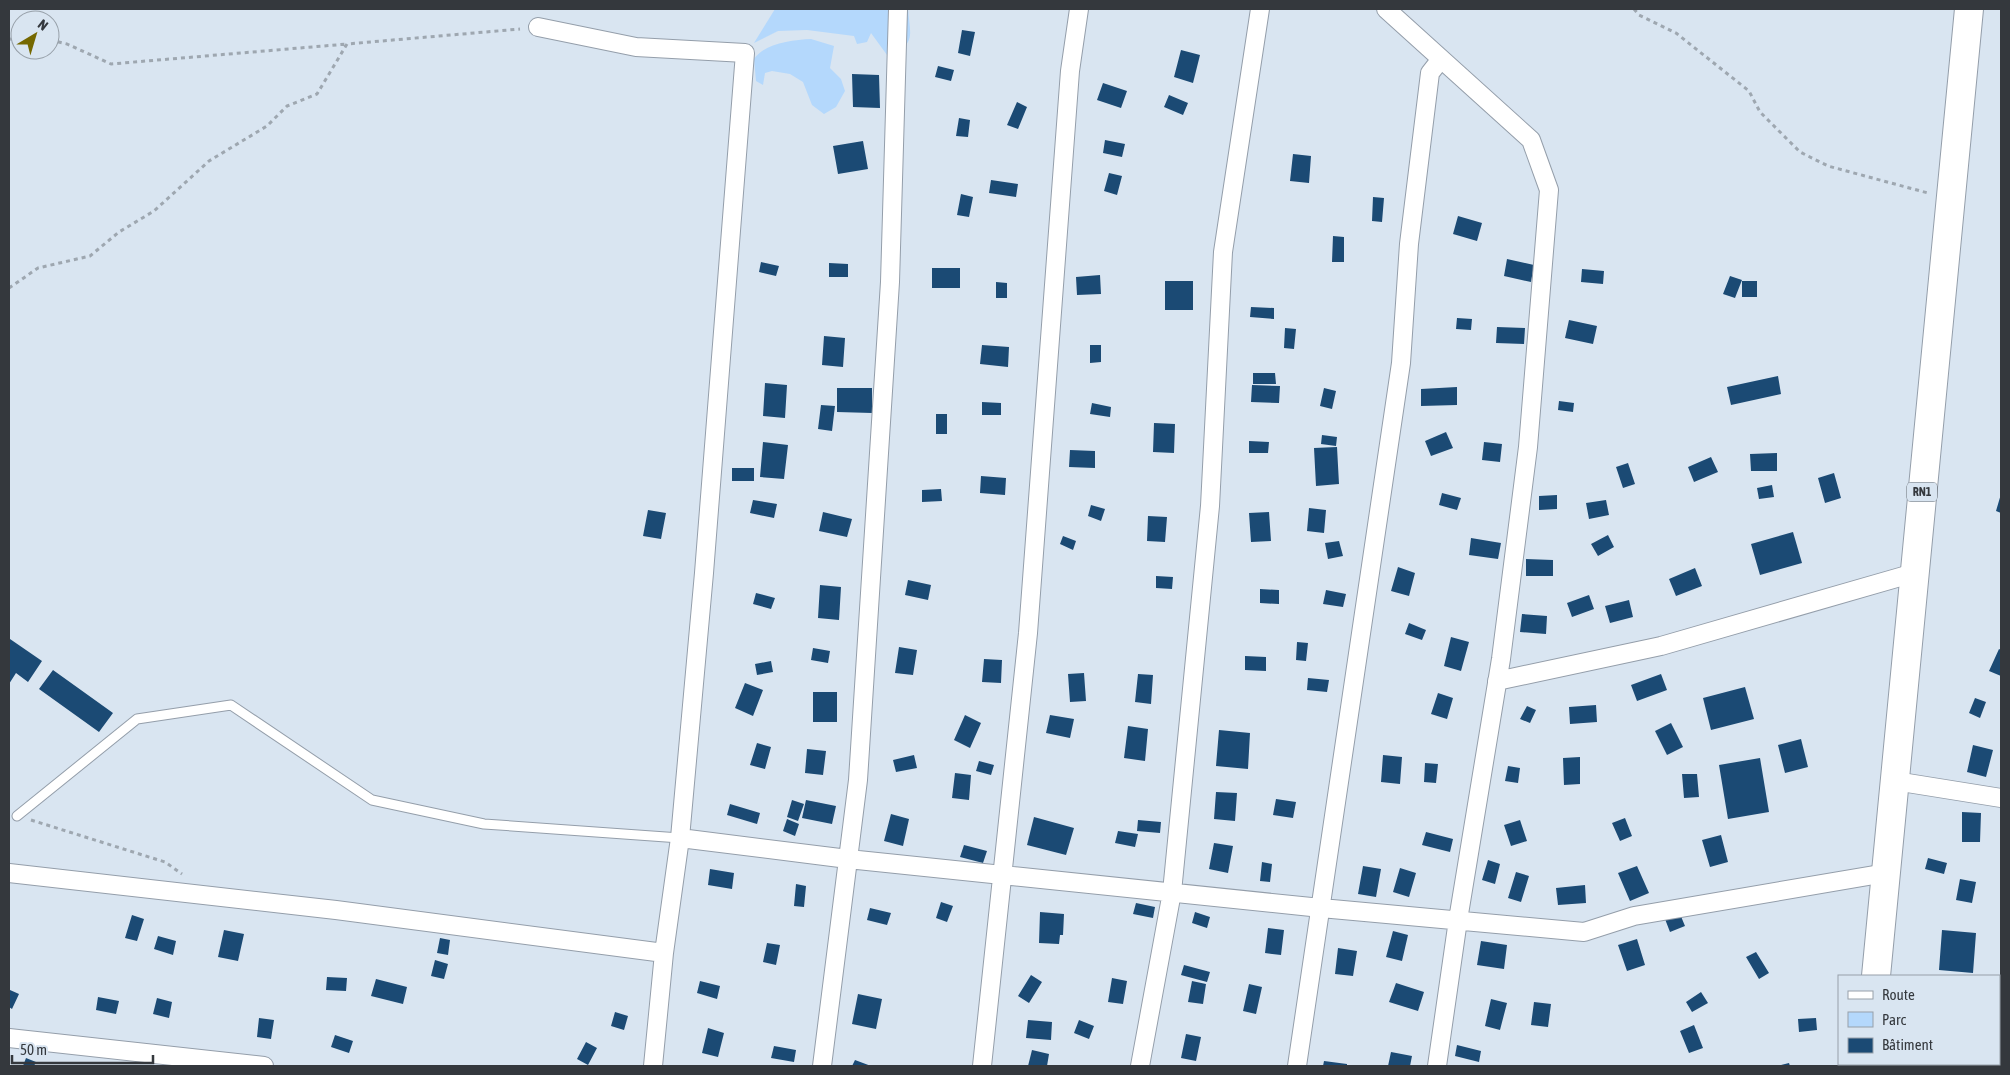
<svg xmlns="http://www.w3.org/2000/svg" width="2010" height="1075" font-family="'Asap Condensed',sans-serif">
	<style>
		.green { fill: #b4d8fc }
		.building { fill: #1b4a74 }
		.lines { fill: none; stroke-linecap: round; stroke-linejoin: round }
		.lane-casing { stroke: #949eaa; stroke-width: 11 }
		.street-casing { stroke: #949eaa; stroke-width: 20 }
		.highway-casing { stroke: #949eaa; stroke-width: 30 }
		.path { stroke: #9ea7b0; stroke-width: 3; stroke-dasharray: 4 4; stroke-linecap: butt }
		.lane { stroke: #fff; stroke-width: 9 }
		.street { stroke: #fff; stroke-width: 18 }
		.highway { stroke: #fff; stroke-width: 28 }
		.labels { text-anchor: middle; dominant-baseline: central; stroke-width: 5; stroke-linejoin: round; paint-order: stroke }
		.shield { fill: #d9e5f1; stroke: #666c73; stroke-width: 1 }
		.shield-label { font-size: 12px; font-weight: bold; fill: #34383d }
	</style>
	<rect width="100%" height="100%" fill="#d9e5f1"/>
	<path class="green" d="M775,9H908C910,35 917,45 887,55L871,33L867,42L857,44L854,36L807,30L778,31L754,43Z
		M811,39L834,46L830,68L841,79L845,91L836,107L824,114L812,105L803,82L790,74L772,71L765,73L763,85L756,81L754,59C765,43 792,40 811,39Z"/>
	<path class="building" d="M962,30L975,32L970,56L958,53Z
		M1181,50L1200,55L1193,83L1174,77Z
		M938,66L954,70L951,81L935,77Z
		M852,74L879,75L880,108L853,107Z
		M1103,83L1127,91L1121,108L1097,100Z
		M1169,95L1188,103L1183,115L1164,107Z
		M1017,102L1027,107L1018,129L1007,125Z
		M959,118L970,120L968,137L956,136Z
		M1105,140L1125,144L1122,157L1103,153Z
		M863,141L868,169L838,174L833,146Z
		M1293,154L1311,156L1309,183L1290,181Z
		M1109,173L1122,176L1117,195L1104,191Z
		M991,180L1018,184L1016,197L989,193Z
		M961,194L973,197L969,217L957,215Z
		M1373,197L1384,198L1382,222L1372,221Z
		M1458,216L1482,223L1477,241L1453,234Z
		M1333,236L1344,237V262H1332Z
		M1507,259L1534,265L1531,282L1504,276Z
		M761,262L779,266L776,276L759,272Z
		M829,263L848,264V277H829Z
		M932,268H960V288H932Z
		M1582,269L1604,271L1603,284L1581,282Z
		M1100,275L1101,294L1077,295L1076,277Z
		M1730,276L1742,280L1735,298L1723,294Z
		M1165,281H1193V310H1165Z
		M1742,281H1757V297H1742Z
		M996,282L1007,283V298H996Z
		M1251,307L1274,308V319L1250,317Z
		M1457,318L1472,319L1471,330L1456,329Z
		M1569,320L1597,326L1593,344L1565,338Z
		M1497,327L1525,328L1524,344L1496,343Z
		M1285,328L1296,329L1294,349L1284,348Z
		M824,336L845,338L843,367L822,365Z
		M982,345L1009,347L1008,367L980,364Z
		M1090,345H1101V362L1090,363Z
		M1253,373H1275L1276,384H1253Z
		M1778,376L1781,394L1731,405L1727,387Z
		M765,383L787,385L785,418L763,416Z
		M1252,385L1280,386L1279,403L1251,402Z
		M1457,387V405L1421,406V389Z
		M837,388H872V413L837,412Z
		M1324,388L1336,391L1332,409L1320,406Z
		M1559,401L1574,403L1573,412L1558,410Z
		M982,402L1001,403V415H982Z
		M1092,403L1111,407L1110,417L1090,414Z
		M821,405L835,406L832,431L818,429Z
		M936,414H947V434H936Z
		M1154,423L1175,424L1174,453L1153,452Z
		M1446,432L1453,448L1431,456L1425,441Z
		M1322,435L1337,437L1336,446L1321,444Z
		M1249,441L1269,442L1268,453H1249Z
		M763,442L788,445L784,479L760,477Z
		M1484,442L1502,444L1500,462L1482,460Z
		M1337,447L1339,484L1316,486L1314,448Z
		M1070,450L1095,451V468L1069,467Z
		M1777,453V471H1751L1750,454Z
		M1711,457L1718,472L1694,482L1688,467Z
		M1628,463L1635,484L1623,488L1616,467Z
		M732,468H754V481H732Z
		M1834,473L1841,498L1825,503L1818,478Z
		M981,476L1006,478L1005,495L980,493Z
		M1772,485L1774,497L1759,499L1757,488Z
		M941,489L942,501L922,502V490Z
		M1442,493L1461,498L1457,510L1439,505Z
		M2001,494V513L1996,511Z
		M1557,495V509L1539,510V496Z
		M753,500L777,504L774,518L750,513Z
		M1606,500L1609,515L1589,519L1586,503Z
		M1091,505L1105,509L1101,521L1088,516Z
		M1309,508L1326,510L1324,533L1307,531Z
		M648,510L666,513L661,539L643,536Z
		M823,512L852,519L847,537L819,531Z
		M1269,512L1271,541L1251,542L1249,513Z
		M1148,516L1167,517L1165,542L1147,541Z
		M1793,532L1802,563L1760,575L1751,544Z
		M1608,535L1614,547L1598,556L1591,544Z
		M1063,536L1076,541L1073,550L1060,544Z
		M1471,538L1501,543L1498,559L1469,555Z
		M1339,541L1343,556L1328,559L1325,543Z
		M1526,559L1553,560V576H1526Z
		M1398,567L1415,573L1409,596L1391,591Z
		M1695,568L1702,586L1676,596L1669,579Z
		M1156,576L1173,577L1172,589L1156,588Z
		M908,580L931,585L928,600L905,595Z
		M820,585L841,587L839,620L818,618Z
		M1260,589L1279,590V604L1260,603Z
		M1326,590L1346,594L1343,607L1323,604Z
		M756,593L775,598L771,609L753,604Z
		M1589,595L1594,609L1572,617L1567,603Z
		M1629,600L1633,617L1610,623L1605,606Z
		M1522,614L1547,616L1546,634L1520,632Z
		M1409,623L1426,630L1422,640L1405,634Z
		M1451,637L1469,642L1461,671L1444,666Z
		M10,639L42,661L28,682L16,673L9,684Z
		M1297,642L1308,643L1306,661L1296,660Z
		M899,647L917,650L913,675L895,673Z
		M813,648L830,651L828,663L811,660Z
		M1999,649L2001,650V676L1989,671Z
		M1245,656L1266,657V671L1245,670Z
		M984,659L1002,660L1001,683L982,682Z
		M771,661L773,672L757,675L755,664Z
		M53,670L113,713L99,732L39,689Z
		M1084,673L1086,701L1070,702L1068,674Z
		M1138,674L1153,675L1151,704L1135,702Z
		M1661,674L1667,690L1637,701L1631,685Z
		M1308,678L1329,680L1327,692L1307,690Z
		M745,683L763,690L753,716L735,708Z
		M1745,687L1754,719L1711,730L1703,698Z
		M813,692H837V722H813Z
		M1438,693L1453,698L1447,719L1431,714Z
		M1975,698L1986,702L1980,718L1969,713Z
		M1596,705L1597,722L1570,724L1569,707Z
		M1527,706L1536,710L1530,723L1520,719Z
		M965,715L981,723L970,748L954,740Z
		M1050,715L1074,719L1070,738L1046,733Z
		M1671,723L1683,747L1667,755L1655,731Z
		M1128,726L1148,729L1145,761L1124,758Z
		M1219,730L1250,733L1248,769L1216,766Z
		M1801,739L1808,767L1785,773L1778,745Z
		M757,743L771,747L765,769L750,765Z
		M1973,745L1993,750L1986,777L1967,772Z
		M807,749L826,751L823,775L805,773Z
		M914,755L917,768L896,772L893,760Z
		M1383,755L1402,757L1400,784L1381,782Z
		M1580,757V784L1564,785L1563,758Z
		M1760,758L1769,812L1728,819L1719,765Z
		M979,761L994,765L991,775L976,771Z
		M1425,763L1438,764L1436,783L1424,782Z
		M1508,766L1520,768L1518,783L1505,781Z
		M955,773L971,775L969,800L952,798Z
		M1682,774H1697L1699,797L1684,798Z
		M1216,792L1237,793L1235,821L1214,819Z
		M1276,799L1296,802L1293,818L1273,815Z
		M792,800L804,804L798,821L787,817Z
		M806,800L836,806L832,824L802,818Z
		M730,804L760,813L757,824L727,815Z
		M1962,812L1981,813L1980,842H1962Z
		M891,814L909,819L903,846L884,841Z
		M1034,817L1074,828L1066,855L1027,845Z
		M1625,818L1632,836L1620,841L1612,823Z
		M787,819L799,824L795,836L783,831Z
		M1138,820L1161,822L1160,833L1137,831Z
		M1520,820L1527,841L1511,846L1504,825Z
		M1118,831L1138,834L1135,847L1115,843Z
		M1426,832L1453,839L1450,852L1422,845Z
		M1721,835L1728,862L1710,867L1702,840Z
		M1214,843L1233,846L1228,873L1209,869Z
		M964,845L987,851L983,863L960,857Z
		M1928,858L1947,863L1944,874L1925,869Z
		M1488,860L1500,864L1495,884L1482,880Z
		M1262,862L1272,864L1270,882L1260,881Z
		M1363,866L1381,869L1376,897L1358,894Z
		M1637,866L1649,893L1630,901L1618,873Z
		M1400,868L1416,873L1409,897L1393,892Z
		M710,869L734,873L732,889L708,885Z
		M1516,872L1529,876L1521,902L1508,898Z
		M1960,879L1976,882L1972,903L1956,900Z
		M796,884L806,886L804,907L794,906Z
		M1585,885L1586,903L1558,905L1556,888Z
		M941,902L953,906L947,922L936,918Z
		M1136,903L1155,907L1153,918L1133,914Z
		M870,908L891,913L887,925L867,920Z
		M1040,912L1064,914L1063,935H1060L1059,944L1039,943Z
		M1195,912L1210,917L1207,928L1192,923Z
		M1680,914L1685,926L1670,932L1665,919Z
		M132,915L144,919L137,941L125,938Z
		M1268,928L1284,930L1281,955L1265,953Z
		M224,930L244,934L238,961L218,957Z
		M1942,930L1976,933L1973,973L1939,970Z
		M1393,931L1408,935L1402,961L1386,957Z
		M158,936L176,941L173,955L154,949Z
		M440,938L450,940L448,955L437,953Z
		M1637,939L1645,965L1627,971L1618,945Z
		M1481,941L1507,945L1504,969L1477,965Z
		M767,943L780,945L776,965L763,962Z
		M1338,948L1357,951L1353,976L1335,974Z
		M1756,952L1769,973L1759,979L1746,957Z
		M435,960L448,964L444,979L431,976Z
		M1184,965L1210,972L1207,982L1181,975Z
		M1031,975L1042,982L1029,1003L1018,996Z
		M327,977L347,978L346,991L326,990Z
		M1112,978L1127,981L1123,1004L1108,1002Z
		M376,979L407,987L403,1004L371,996Z
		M700,981L720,986L717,999L697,993Z
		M1192,981L1206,984L1203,1004L1188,1002Z
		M1396,983L1424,992L1418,1011L1389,1002Z
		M1249,984L1262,987L1256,1014L1243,1011Z
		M10,990L19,994L12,1009L9,1007Z
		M1701,992L1708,1003L1692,1012L1686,1002Z
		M858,994L882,999L876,1029L852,1024Z
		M98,997L119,1001L116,1014L96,1010Z
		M157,998L172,1002L169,1018L153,1014Z
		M1491,999L1507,1003L1500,1030L1485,1026Z
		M1534,1002L1551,1004L1548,1027L1531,1025Z
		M615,1012L628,1016L624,1030L611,1026Z
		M259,1018L274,1020L271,1039L257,1037Z
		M1816,1018L1817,1030L1799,1032L1798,1019Z
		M1028,1020L1052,1022L1051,1040L1026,1038Z
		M1079,1020L1094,1026L1089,1039L1074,1033Z
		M1694,1025L1703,1048L1689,1053L1680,1031Z
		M708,1028L724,1033L718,1057L702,1053Z
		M2001,1028V1052H1999V1034Z
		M1186,1034L1201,1037L1196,1061L1181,1058Z
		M335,1035L353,1041L349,1053L331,1047Z
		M586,1042L597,1048L588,1065L577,1059Z
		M1457,1045L1481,1051L1479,1062L1455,1056Z
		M774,1046L796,1050L794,1062L771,1058Z
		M1032,1050L1049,1054L1047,1066H1028Z
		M1391,1052L1412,1056L1410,1066H1388Z
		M26,1058L36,1062L34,1066H23Z
		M855,1060L871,1066H852Z
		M1324,1061L1347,1064V1066H1323Z
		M1789,1063L1790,1066H1777Z"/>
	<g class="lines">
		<defs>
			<path id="lane" d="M17,816L137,719L231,705L372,800L484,824L680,838"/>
			<path id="street" d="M1386,9L1531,140L1549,190L1528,447L1501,659L1458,920L1437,1066
				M538,27L636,47L745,53L704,573L680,838L664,953L653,1066
				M1497,681L1661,646L1914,573
				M1895,781L2001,798
				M680,838L848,859L1321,908L1584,932L1634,916L1886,873
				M9,873L336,910L664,953
				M1999,992H2001
				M9,1038L264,1066
				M822,1066L858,780L890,282L898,9
				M982,1066L1028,633L1070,71L1079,9
				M1140,1066L1172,892L1210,506L1223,252L1260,9
				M1297,1066L1401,363L1409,244L1430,73L1441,59"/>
			<path id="highway" d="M1876,976L1969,9
				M1868,1066V1064"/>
		</defs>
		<use href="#lane" class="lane-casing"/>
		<use href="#street" class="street-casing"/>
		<use href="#highway" class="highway-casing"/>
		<path class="path" d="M1634,9L1639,15L1676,33L1749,91L1760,112L1800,152L1828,166L1928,193
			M9,39L20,40
			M50,40L67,44L111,64L347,44
			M9,288L38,268L90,256L119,232L154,211L209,161L267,126L287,106L317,94L347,44L520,29
			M31,820L165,862L182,874"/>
		<use href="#lane" class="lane"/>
		<use href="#street" class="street"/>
		<use href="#highway" class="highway"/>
	</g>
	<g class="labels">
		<rect class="shield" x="1907" y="482.5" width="30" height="19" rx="4"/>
		<g class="shield-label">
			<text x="1922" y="492">RN1</text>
		</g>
	</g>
	<rect width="2010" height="1075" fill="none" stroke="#34383d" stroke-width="20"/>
	<rect x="1838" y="975" width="162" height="90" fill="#d9e5f1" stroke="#97a0a9"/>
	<rect x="1848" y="991" width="25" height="8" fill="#ffffff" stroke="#97a0a9"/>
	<text x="1882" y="1000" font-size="15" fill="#34383d">Route</text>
	<rect x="1848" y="1012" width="25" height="15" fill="#b4d8fc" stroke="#97a0a9"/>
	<text x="1882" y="1025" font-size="15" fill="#34383d">Parc</text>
	<rect x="1848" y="1038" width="25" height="15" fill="#1b4a74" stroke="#97a0a9"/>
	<text x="1882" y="1050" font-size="15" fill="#34383d">Bâtiment</text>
	<g transform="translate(35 35) rotate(38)"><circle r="24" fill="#d9e5f1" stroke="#97a0a9"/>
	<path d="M0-4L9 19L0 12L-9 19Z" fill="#756800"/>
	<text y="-8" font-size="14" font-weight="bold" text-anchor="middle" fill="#34383d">N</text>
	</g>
	<path d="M12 1055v8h141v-8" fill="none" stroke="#34383d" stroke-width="2.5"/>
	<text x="20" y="1055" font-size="15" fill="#34383d" stroke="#d9e5f1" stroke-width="4" paint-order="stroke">50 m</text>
</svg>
